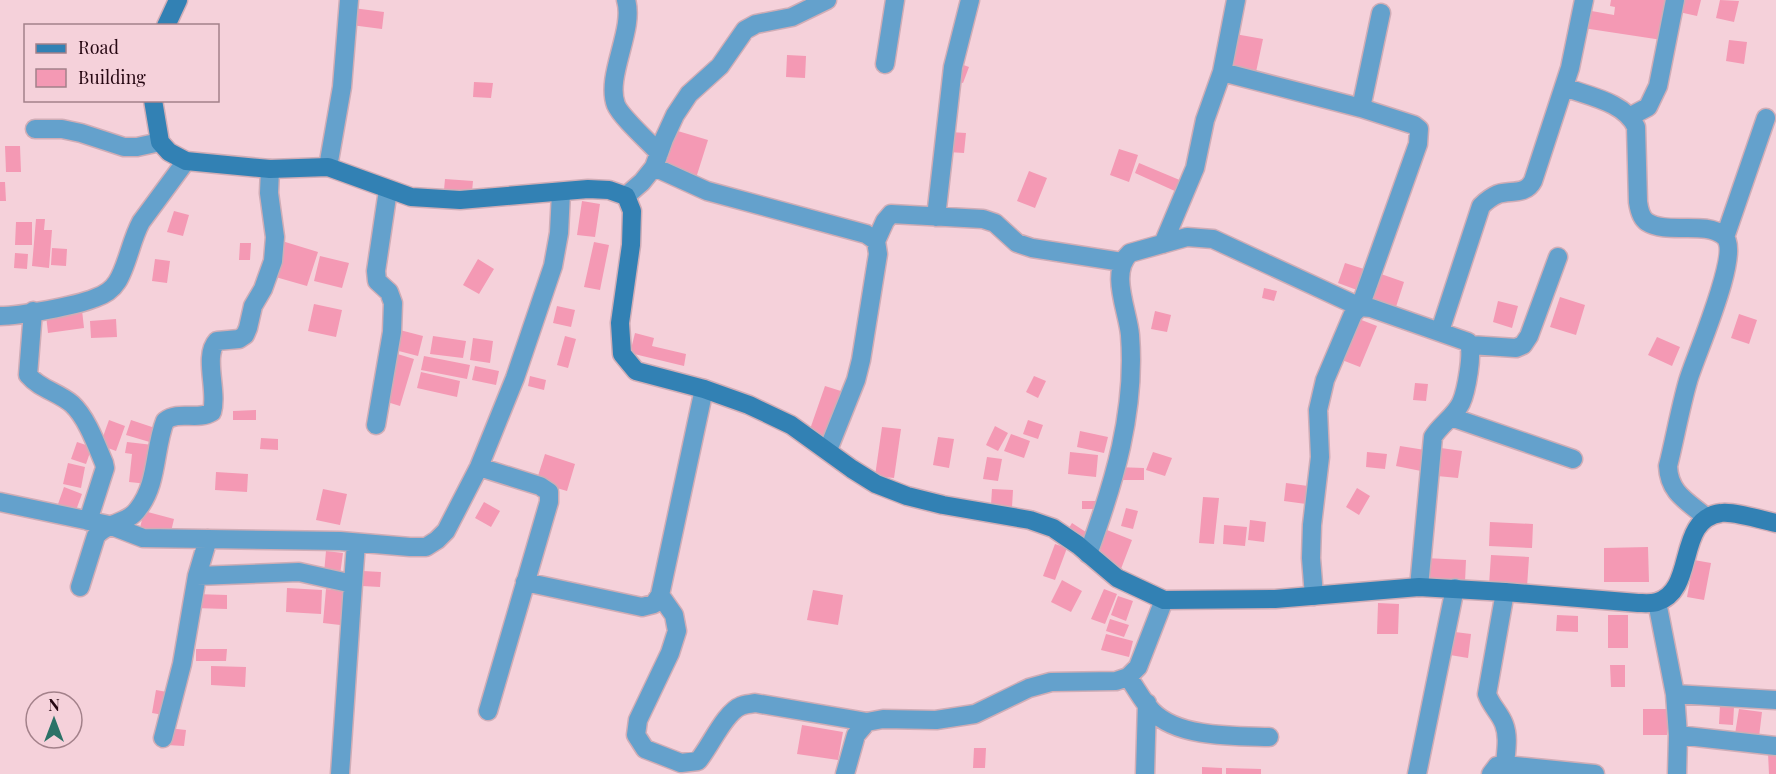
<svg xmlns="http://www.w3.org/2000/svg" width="1776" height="774" font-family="'Playfair Display',serif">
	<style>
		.building { fill: #f499b4 }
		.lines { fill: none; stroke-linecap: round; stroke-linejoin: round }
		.street-casing { stroke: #d0adb6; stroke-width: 21 }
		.secondary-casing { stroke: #d0adb6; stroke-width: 21 }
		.street { stroke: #64a1cc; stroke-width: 18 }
		.secondary { stroke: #3281b4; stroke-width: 18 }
	</style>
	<rect width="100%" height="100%" fill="#f5d1da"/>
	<path class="building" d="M1611,0H1668L1662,40L1583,28L1586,10L1614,15L1615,7L1610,6Z
		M1682,0H1701L1697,16L1679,12Z
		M1720,0L1739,1L1734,22L1716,18Z
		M353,8L384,12L382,29L351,25Z
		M1235,34L1263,39L1256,72L1229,66Z
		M1729,40L1747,42L1744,64L1726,61Z
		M787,55L806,56L805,78L786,77Z
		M958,63L969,67L963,83L952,80Z
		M474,82L493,83L491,98L473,97Z
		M671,129L708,140L696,178L659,166Z
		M950,132L966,133L964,153L948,152Z
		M5,146H20L21,172H6Z
		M1119,149L1138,155L1129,182L1110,175Z
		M1139,163L1182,181L1177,192L1135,173Z
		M1029,171L1047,178L1035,208L1017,201Z
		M445,179L473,181L472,192L444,190Z
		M0,182H5L6,201H0Z
		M582,201L600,204L595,237L577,235Z
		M174,211L189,215L183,236L167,232Z
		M36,219H45L44,230H52L49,268L32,266Z
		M16,222H32V245H15Z
		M282,241L318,252L307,286L272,276Z
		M594,242L609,245L600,290L584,287Z
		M240,243H251L250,260H239Z
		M52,248L67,249L66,266L51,265Z
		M15,253L28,254L27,269L14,268Z
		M320,256L349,263L342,288L314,281Z
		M155,259L170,261L167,283L152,281Z
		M478,259L494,269L479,294L463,285Z
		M1345,263L1364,269L1357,290L1338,283Z
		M1381,274L1404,282L1395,310L1371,301Z
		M1264,288L1277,291L1274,301L1262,298Z
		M1560,297L1585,305L1576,335L1550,327Z
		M1498,301L1518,306L1512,328L1493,322Z
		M314,304L342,310L336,337L308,331Z
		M557,306L575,310L571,327L553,323Z
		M82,310L84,328L48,333L46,315Z
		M1155,311L1171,315L1167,332L1151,329Z
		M1739,314L1757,320L1749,344L1731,338Z
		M116,319L117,337L91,338L90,321Z
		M1359,319L1377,326L1360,367L1342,360Z
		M396,329L423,336L418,356L391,349Z
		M635,333L654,338L652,346L686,354L684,366L630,353Z
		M433,336L466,341L463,358L430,354Z
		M565,336L576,339L568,368L557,365Z
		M1657,337L1680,347L1672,366L1648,355Z
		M473,338L493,341L490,363L470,360Z
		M391,352L414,359L400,406L384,401Z
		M424,356L470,365L467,379L421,370Z
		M475,366L499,371L496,385L472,380Z
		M421,372L460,381L457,397L417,388Z
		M530,376L546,380L544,390L528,386Z
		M1034,376L1046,381L1038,398L1026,392Z
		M1415,383L1428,384L1426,401L1413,400Z
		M825,386L844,392L827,442L808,435Z
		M256,410V420H233V411Z
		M109,420L125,426L116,451L100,445Z
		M131,420L158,429L153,443L126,435Z
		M1028,420L1043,425L1038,439L1023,434Z
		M995,426L1008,433L998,451L986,445Z
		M882,427L901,429L894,478L875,476Z
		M1080,431L1108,437L1104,453L1077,447Z
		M1011,434L1030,441L1024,458L1004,451Z
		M938,437L954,439L949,468L933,465Z
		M261,438L278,439V450L260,449Z
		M77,442L92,447L86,464L71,459Z
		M127,442L153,445L148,484L129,482L132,454L125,453Z
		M1400,446L1425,450L1421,471L1396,466Z
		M1441,448L1462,451L1458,478L1437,476Z
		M1070,452L1098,455L1096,477L1068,474Z
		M1153,452L1172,458L1165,476L1146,470Z
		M1367,452L1387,454L1385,469L1366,467Z
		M545,454L575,464L567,491L536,482Z
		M987,457L1002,459L998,481L983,479Z
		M68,463L85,467L81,488L63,484Z
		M1116,467L1144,468V480H1116Z
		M216,472L248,474L247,492L215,490Z
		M1286,483L1308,486L1306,504L1284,501Z
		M64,487L82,494L75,513L57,507Z
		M1357,488L1370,496L1359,515L1346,507Z
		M323,489L347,494L340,525L316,520Z
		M992,489L1013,490L1012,507L991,505Z
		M1203,497L1219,498L1214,544L1199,543Z
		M1082,501H1100V509H1082Z
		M484,502L500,511L491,527L475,518Z
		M1126,508L1138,511L1133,529L1121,526Z
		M144,511L174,519L170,536L140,528Z
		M1250,520L1266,522L1264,542L1248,540Z
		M1490,522L1533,524L1532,548L1489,546Z
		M1072,523L1089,534L1084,544L1066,533Z
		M1224,525L1247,527L1245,546L1223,544Z
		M1107,530L1132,540L1119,574L1098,556Z
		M1055,544L1067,548L1055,580L1043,576Z
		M1648,547L1649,582H1604V548Z
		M326,551L343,553L340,575L324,573Z
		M1491,555L1529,557L1527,587L1489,585Z
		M1425,558L1466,560L1465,582L1423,580Z
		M1694,560L1711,563L1704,600L1687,597Z
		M363,571L381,572L380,587L362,586Z
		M1062,580L1082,591L1071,612L1051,602Z
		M287,588L322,590L321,614L286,612Z
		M326,589L343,591L340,625L323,623Z
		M1104,589L1117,594L1105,624L1091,619Z
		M813,590L843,595L838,625L807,620Z
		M195,594L227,595V609L194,608Z
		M1118,596L1133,601L1126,621L1111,615Z
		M1378,603L1399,604L1398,634H1377Z
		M1557,615L1578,616V632L1556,631Z
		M1608,615H1628V648H1608Z
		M1110,619L1129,625L1124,637L1106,631Z
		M1447,631L1471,634L1468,658L1444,654Z
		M1106,634L1133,641L1129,657L1101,650Z
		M196,649H227L226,661H196Z
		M1610,665H1625V687H1611Z
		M211,666L246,667L245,687L211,685Z
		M156,690L167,692L163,715L152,713Z
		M1720,706L1734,707L1733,725L1719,724Z
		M1643,709H1667V735H1643Z
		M1739,709L1762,712L1759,737L1735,734Z
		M802,725L843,732L838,760L797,754Z
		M168,728L186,730L184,746L167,745Z
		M974,748H986L985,768H973Z
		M1768,753H1776V774H1769Z
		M1202,767L1222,768V774H1202Z
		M1226,768L1261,769V774H1226Z"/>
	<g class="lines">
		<defs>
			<path id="street" d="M626,0C635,30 605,76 616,105C621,117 649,142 659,153
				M885,64L895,0
				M1564,87C1588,96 1625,102 1636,127L1638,202C1639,209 1641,218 1647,222C1667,235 1705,220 1724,236C1742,253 1695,356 1688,381C1680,409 1675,438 1668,466C1669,493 1687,501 1706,517
				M1361,108L1381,13
				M1631,116L1648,107L1658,86L1675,0
				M35,129H62L81,133L124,147H137L160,142
				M328,167L342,87L349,0
				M654,167L707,191L866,234L876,241L878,254L861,360L856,380L828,450
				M626,196L642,182L654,167L664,139L675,115L689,94L720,66L745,30L756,24L792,17L827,0
				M936,217L953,67L970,0
				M1725,237L1766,118
				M876,241L885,221L891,214L983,219L995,223L1017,243L1032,248L1122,262
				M1163,244L1195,168L1205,120L1222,72L1236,0
				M33,311L28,375C40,389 58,392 72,404C87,418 96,444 104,463L105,468L88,521
				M0,316C20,316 75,306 95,298C104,295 112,290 117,282C127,267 131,240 141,222L186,161
				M1440,331L1481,206C1486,201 1491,197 1498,194C1511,190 1526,195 1533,181L1570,68L1584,0
				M1470,345L1516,348L1523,345L1529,336L1558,257
				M1451,417L1573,459
				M376,425L392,332L393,303L389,292L377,281L376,271L388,190
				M479,467L540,486L549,492V502L488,711
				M0,502L109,525L143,538L340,541L410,547H426L437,540L446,531L479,467L515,378L553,266L559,233L561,193
				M1088,554C1114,483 1136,412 1130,335C1128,311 1109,272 1130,253L1187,237L1213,239L1360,307L1418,144L1419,129L1414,125L1361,108L1222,72
				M197,576L299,572L353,584L356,543
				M525,582L642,607L654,604L660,595L704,389
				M80,587L96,536C107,522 128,524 138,509C158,484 154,449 165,421C179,410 197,421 212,412C218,391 203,356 217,341L239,339L245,335L248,328L253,306L263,289L273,261L275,237L269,193L270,169
				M1505,592L1487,694C1491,706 1500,713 1504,724C1509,737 1506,751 1505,765
				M660,595L674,615L677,631L670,653L638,720L636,735L645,749L681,763L698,761C710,747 725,712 741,706C745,704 751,704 755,703L867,722
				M1314,596L1311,558L1312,525L1320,457L1318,410L1325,380L1353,314L1360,307L1371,308L1468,342C1474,352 1466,392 1461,403C1454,417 1441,424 1433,437L1419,587
				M1657,602L1675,694L1678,735L1677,774
				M1128,677C1136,688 1143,702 1152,711C1178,738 1235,736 1269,737
				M1675,694L1776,700
				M1678,735L1776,746
				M163,738L182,664L197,576L208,539
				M340,774L353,584
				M845,774L856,735L867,722L883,719L936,720L975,714L1029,688L1051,682L1116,681L1128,677L1138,667L1164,600
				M1145,774L1147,703
				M1417,774L1455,588
				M1491,774L1497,766L1505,765L1595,774"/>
			<path id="secondary" d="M166,26L178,0
				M153,100L160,142L169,152L186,161L270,169L328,167L411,197L460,200L588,189L609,190L626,196L632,211L631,245L620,323L622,354L636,371L704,389L749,405L791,425L852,469L876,484L907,496L943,505L1030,520L1053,528L1078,545L1117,578L1164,600L1275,599L1419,587L1505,592L1638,603C1643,603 1651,604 1657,602C1697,590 1675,519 1721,513C1732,511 1763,520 1776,523"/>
		</defs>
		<use href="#street" class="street-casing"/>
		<use href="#secondary" class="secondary-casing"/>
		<use href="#street" class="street"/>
		<use href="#secondary" class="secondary"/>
	</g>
	<rect x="24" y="24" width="195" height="78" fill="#f5d1da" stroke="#a3818a" stroke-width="1.5"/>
	<rect x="36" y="44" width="30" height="9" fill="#3281b4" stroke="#a3818a" stroke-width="1.5"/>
	<text x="78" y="54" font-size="18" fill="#270813">Road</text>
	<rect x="36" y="69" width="30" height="18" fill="#f499b4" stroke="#a3818a" stroke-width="1.5"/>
	<text x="78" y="84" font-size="18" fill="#270813">Building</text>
	<g transform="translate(54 720)"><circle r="28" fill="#f5d1da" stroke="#a3818a" stroke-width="1.5"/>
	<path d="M0-4.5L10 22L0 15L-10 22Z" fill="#2c7267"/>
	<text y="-9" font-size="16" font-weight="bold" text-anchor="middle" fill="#270813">N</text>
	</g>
</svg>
